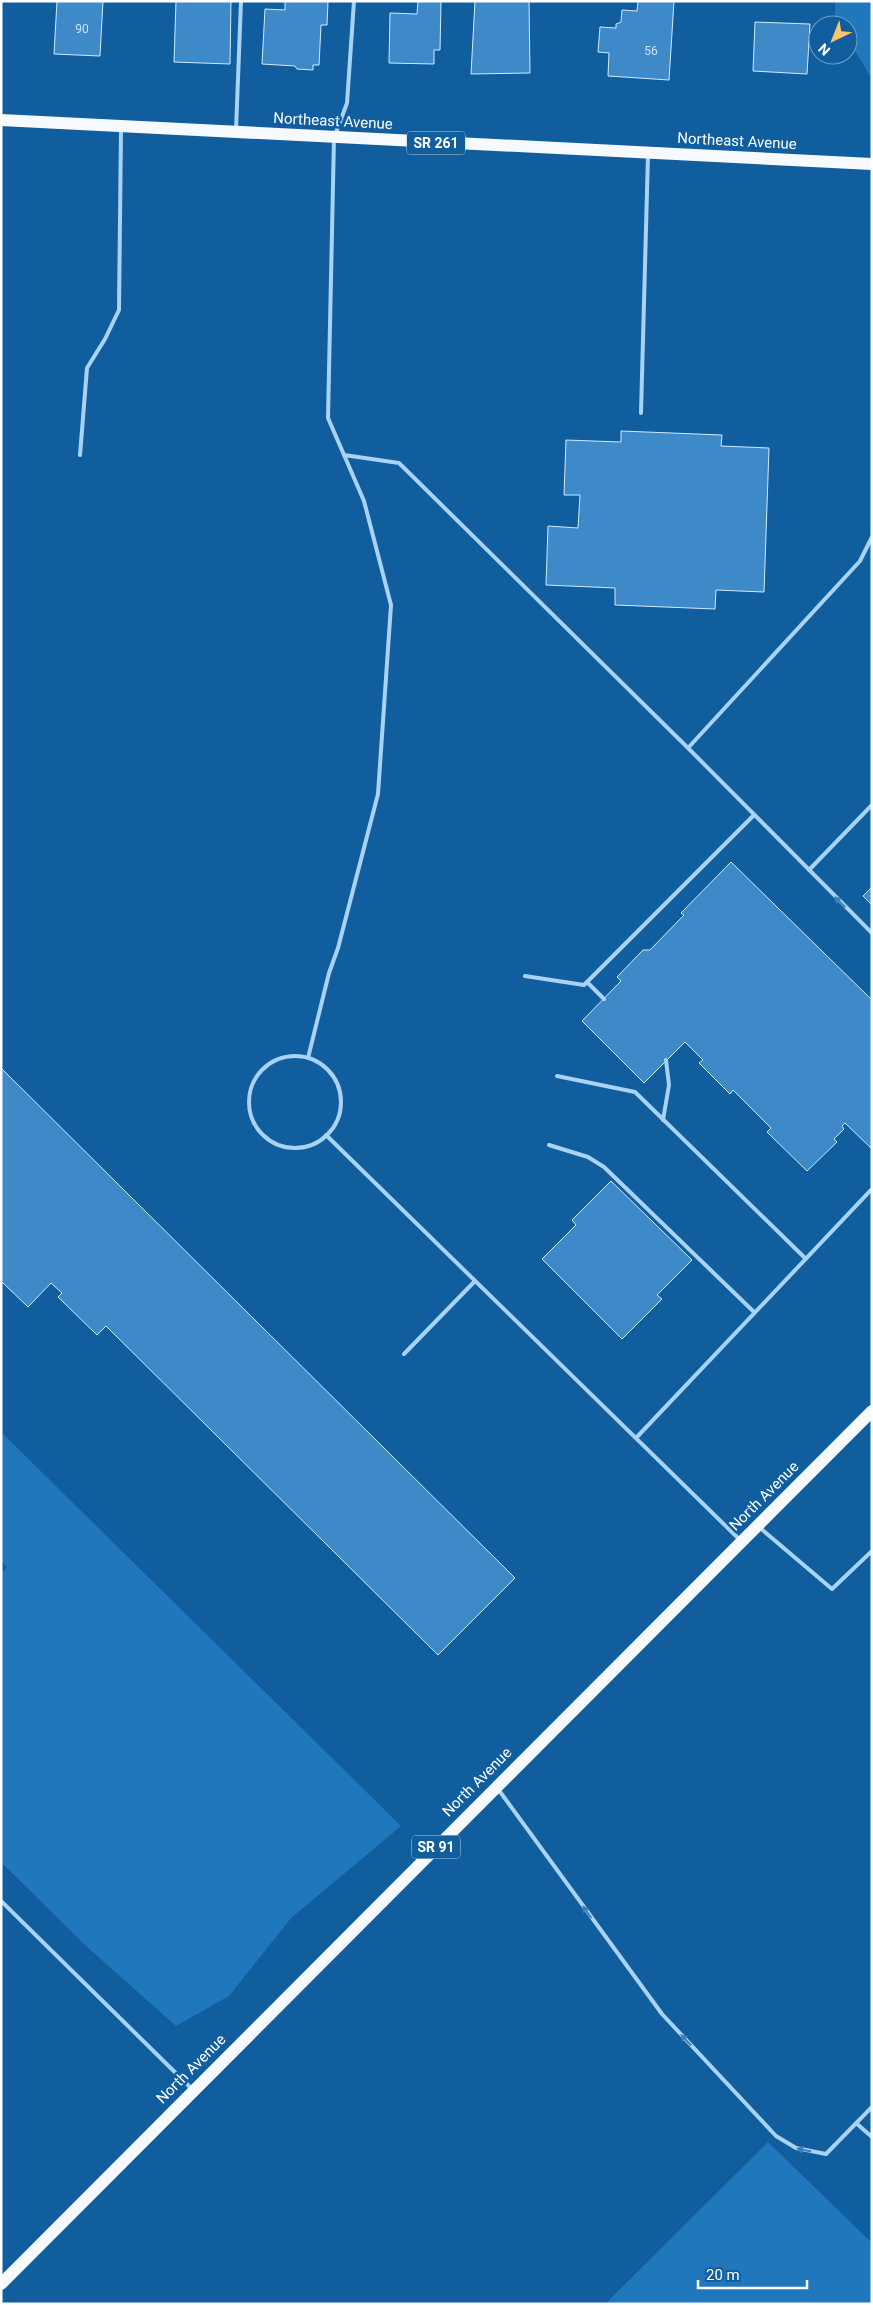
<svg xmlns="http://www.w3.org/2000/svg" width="873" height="2305" font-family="Roboto,sans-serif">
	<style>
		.green { fill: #2077bc }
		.building { fill: #3e89c7; stroke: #d1eafe }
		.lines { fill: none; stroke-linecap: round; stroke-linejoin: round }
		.service { stroke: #a8d3f5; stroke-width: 4 }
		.primary { stroke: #f6faff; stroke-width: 12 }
		.oneway { fill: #3e81b9 }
		.labels { text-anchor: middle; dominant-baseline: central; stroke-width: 5; stroke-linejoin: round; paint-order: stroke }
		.number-label { font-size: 12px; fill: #cfe2f1 }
		.shield { fill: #115e9f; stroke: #b8cfe2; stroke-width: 1 }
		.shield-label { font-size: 14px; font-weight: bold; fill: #fff }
		.street-label { font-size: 15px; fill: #fff; stroke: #115e9f }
	</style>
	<rect width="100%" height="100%" fill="#115e9f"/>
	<path class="green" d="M835,1H872V79L848,39V25H840L835,16Z
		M1,1432L401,1826L291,1918L229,1996L176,2026L85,1945L1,1862V1574L7,1567L1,1561Z
		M768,2142L872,2243V2304H605Z"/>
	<path class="building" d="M57,1H103L100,56L54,54Z
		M176,1H231L230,64L174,62Z
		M285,1H328L327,25H321L319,65H313V70L297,69L295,66L262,64L265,9L285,10Z
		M418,1H441L440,50H434V64L389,63L390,13L417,14Z
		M475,1H529L530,73L471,74Z
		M638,1H674L669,80L608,76L609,53L598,52L600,27L616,28V24L621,22L622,10L637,11Z
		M755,22L810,24L807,74L753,71Z
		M621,431L722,435L721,446L769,448L764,592L716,590L715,609L615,605V588L546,585L548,526L578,528L580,495H564L566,440L621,442Z
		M731,862L872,1000V1149L845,1123L842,1126L844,1129L834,1139L837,1142L807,1171L767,1132L771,1128L733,1090L730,1094L699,1063L703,1060L685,1042L644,1083L582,1021L621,981L617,977L643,950H650L684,915L681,913Z
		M872,887V905L863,896Z
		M1,1068L515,1578L438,1655L106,1326L97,1335L58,1297L62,1293L51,1283L28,1307L1,1281Z
		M611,1181L692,1260L657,1295L662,1299L622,1339L542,1259L576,1225L572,1220Z"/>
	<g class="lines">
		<path class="service" d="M236,130L241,1
			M641,413L648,155
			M80,455L87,368L105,339L119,310L121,129
			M344,455L399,463L688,748L860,561L872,537
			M688,748L872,933
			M809,870L872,805
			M525,976L584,985L754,815
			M587,982L604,999
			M249 1102a46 46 0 1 1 92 0a46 46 0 1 1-92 0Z
			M308,1058L329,973L338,948L378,794L391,605L364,501L328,418L334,138L347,103L354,1
			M557,1076L635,1092L805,1258
			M663,1120L669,1085L666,1060
			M326,1135L739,1539
			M549,1145L588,1157L604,1167L754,1312
			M404,1354L475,1281
			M636,1438L872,1189
			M759,1527L832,1589L872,1551
			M498,1789L662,2014L776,2136L796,2148L826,2154L872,2107
			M1,1901L192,2089
			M856,2123L872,2137"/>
		<path class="primary" d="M1,120L872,164
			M1,2284L872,1411"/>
	</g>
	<defs><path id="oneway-solid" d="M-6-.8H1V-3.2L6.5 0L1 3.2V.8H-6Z" transform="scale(1.25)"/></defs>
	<g class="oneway">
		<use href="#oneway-solid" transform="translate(840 902) rotate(-135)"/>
		<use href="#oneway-solid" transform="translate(587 1912) rotate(-125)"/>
		<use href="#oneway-solid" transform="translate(686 2040) rotate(-133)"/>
		<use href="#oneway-solid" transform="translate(804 2150) rotate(-168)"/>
	</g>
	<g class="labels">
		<g class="number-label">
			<text x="82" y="29">90</text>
			<text x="651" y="51">56</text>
		</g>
		<g class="shield">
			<rect x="407" y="131.5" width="58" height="23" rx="4"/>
			<rect x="412" y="1835.5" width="48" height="23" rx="4"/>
		</g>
		<g class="shield-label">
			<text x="436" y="143">SR 261</text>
			<text x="436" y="1847">SR 91</text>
		</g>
		<g class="street-label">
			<text transform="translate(333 121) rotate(3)">Northeast Avenue</text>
			<text transform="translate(737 141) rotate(3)">Northeast Avenue</text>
			<text transform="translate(764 1496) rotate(-45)">North Avenue</text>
			<text transform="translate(477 1782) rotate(-45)">North Avenue</text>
			<text transform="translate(191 2069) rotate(-45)">North Avenue</text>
		</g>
	</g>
	<rect width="873" height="2305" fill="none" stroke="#ffffff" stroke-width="5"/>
	<g transform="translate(833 40) rotate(223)"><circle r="24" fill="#115e9f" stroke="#709ec5"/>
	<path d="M0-4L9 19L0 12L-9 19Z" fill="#ffc56c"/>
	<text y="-8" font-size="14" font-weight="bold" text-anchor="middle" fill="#ffffff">N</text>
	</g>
	<path d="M698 2280v8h109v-8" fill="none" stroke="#ffffff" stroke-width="2.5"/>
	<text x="706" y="2280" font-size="15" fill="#ffffff" stroke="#115e9f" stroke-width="4" paint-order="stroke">20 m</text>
</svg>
